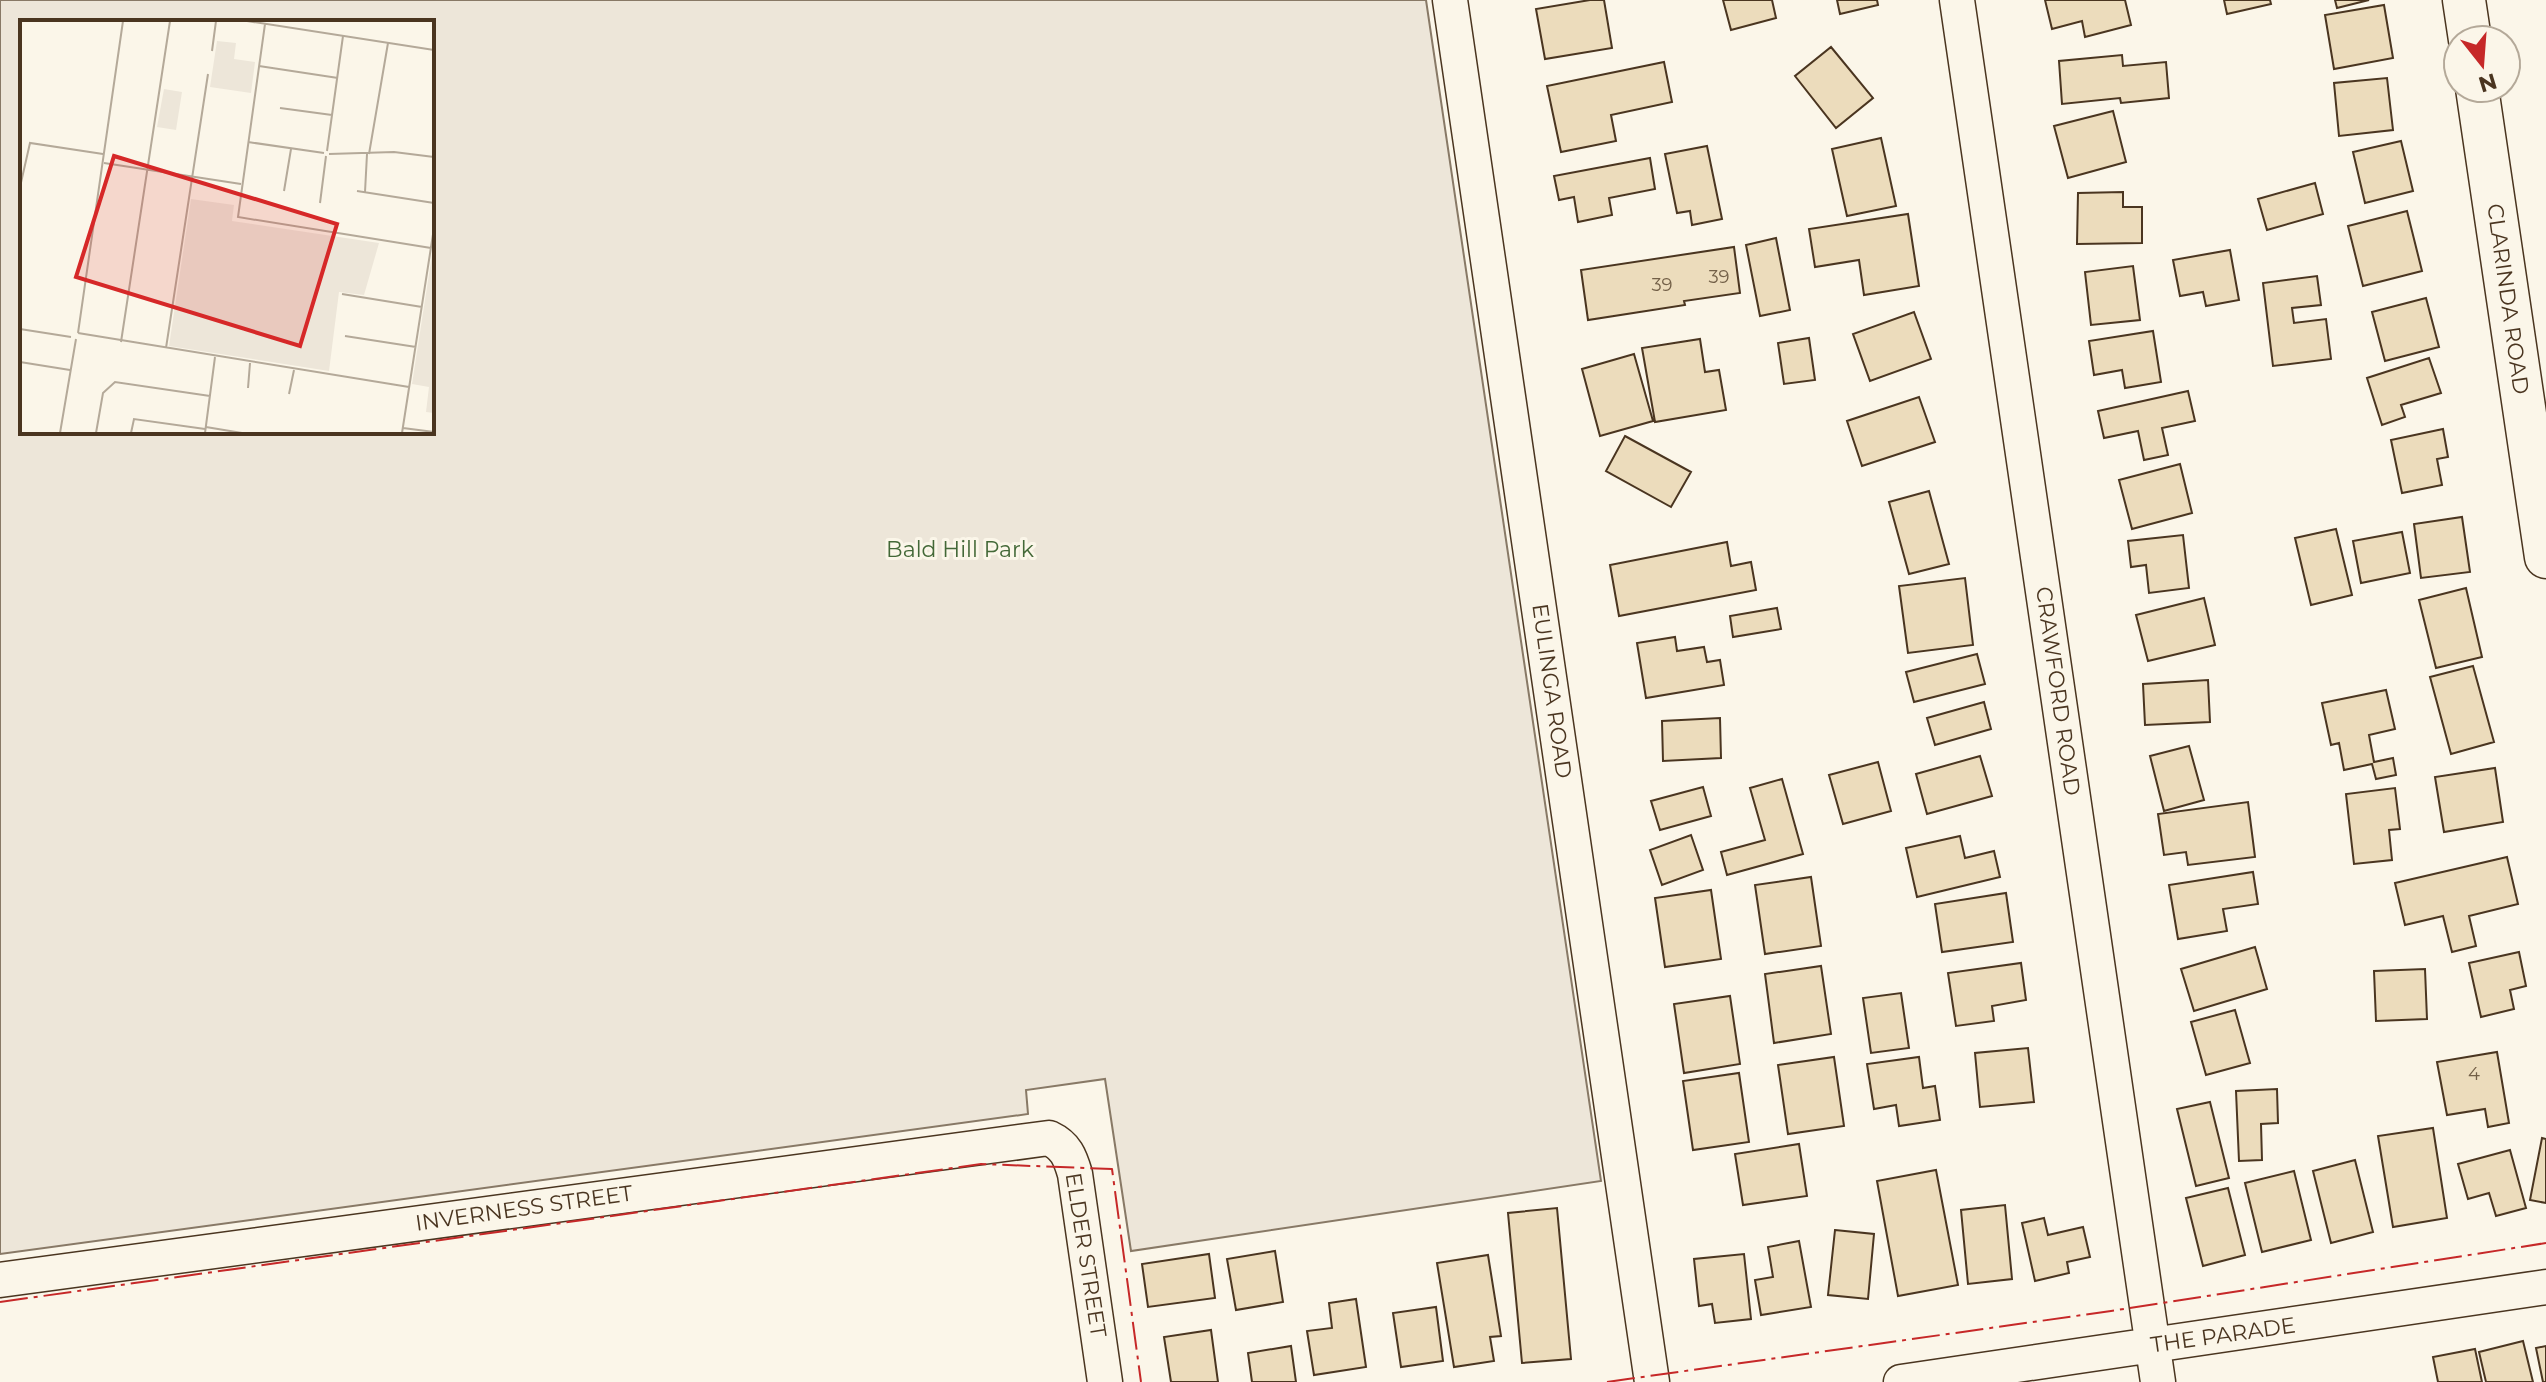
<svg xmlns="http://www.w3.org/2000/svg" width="2546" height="1382" font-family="Montserrat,sans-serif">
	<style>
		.green { fill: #ede6d9; stroke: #887966; stroke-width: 2; fill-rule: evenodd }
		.building { fill: #ecdcbc; stroke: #4a3520; stroke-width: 2 }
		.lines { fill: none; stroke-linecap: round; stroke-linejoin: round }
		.minor-casing { stroke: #4a3520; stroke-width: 37 }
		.major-casing { stroke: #4a3520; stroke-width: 45 }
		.minor { stroke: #fbf6e9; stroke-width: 34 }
		.major { stroke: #fbf6e9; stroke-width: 42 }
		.power { stroke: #c62828; stroke-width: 2; stroke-dasharray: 28 6 4 6; stroke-linecap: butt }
		.labels { text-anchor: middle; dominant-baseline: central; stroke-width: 6; stroke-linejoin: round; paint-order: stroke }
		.number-label { font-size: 18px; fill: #725f47 }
		.street-label { font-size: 22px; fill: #4a3520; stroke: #fbf6e9 }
		.park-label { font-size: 22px; fill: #436837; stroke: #fbf6e9 }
		.inset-road { fill: none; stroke: #b4a999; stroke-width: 2 }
		.view { fill: #d62828; fill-opacity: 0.15; stroke: #d62828; stroke-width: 4 }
		.inset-edge { fill: none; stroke: #4a3520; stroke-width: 4 }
	</style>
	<rect width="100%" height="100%" fill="#fbf6e9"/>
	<path class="green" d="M0,0H1426L1601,1181L1131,1251L1105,1079L1026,1090L1028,1114L0,1254ZM22,22H432V432H22Z"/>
	<path class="building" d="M1590,0H1604L1612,48L1545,59L1536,9Z
		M1723,0H1772L1776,18L1731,30Z
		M1837,0H1877L1878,5L1840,14Z
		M2045,0H2125L2131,25L2085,37L2082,21L2052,29Z
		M2224,0H2270L2271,4L2227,14Z
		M2335,0H2369L2337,8Z
		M2384,5L2393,58L2334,69L2325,15Z
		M1831,47L1873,98L1836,128L1795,76Z
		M2122,55L2123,66L2166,62L2169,98L2121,103L2120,98L2062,104L2059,61Z
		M1664,62L1672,102L1611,115L1616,141L1561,152L1547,86Z
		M2387,78L2393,130L2339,136L2334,83Z
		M2113,111L2126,162L2068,178L2054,126Z
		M1881,138L1896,206L1847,216L1832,149Z
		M2401,141L2413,191L2365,203L2353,152Z
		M1707,146L1722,219L1692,225L1690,211L1677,213L1665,154Z
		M1650,158L1655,189L1609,198L1612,215L1578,222L1574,197L1559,200L1554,176Z
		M2315,183L2323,214L2267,230L2258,199Z
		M2123,192V207H2142V243L2077,244L2078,193Z
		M2407,211L2422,271L2363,286L2348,226Z
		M1908,214L1919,286L1864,295L1859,260L1815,267L1809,229Z
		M1776,238L1790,310L1760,316L1746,245Z
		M1734,247L1740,293L1684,301L1685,305L1588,320L1581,270Z
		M2230,250L2239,300L2206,306L2203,292L2180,296L2173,260Z
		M2133,266L2140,320L2091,325L2085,272Z
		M2317,276L2321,305L2292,308L2294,323L2326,319L2331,359L2273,366L2263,283Z
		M2426,298L2439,347L2385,361L2372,312Z
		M1914,312L1931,359L1870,381L1853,334Z
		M2153,331L2161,382L2125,388L2122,370L2094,375L2089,341Z
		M1809,338L1815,380L1784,384L1778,343Z
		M1700,339L1705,372L1719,370L1726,410L1655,422L1642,348Z
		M1634,354L1653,421L1600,436L1582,369Z
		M2429,358L2441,393L2401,405L2405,417L2382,425L2367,378Z
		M2188,391L2195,421L2162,428L2168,455L2144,460L2138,431L2104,438L2098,411Z
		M1919,397L1935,442L1862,466L1847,421Z
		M2443,429L2448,457L2437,459L2442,485L2402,493L2391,440Z
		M1625,436L1691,472L1671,507L1606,471Z
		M2180,464L2192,513L2132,529L2119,480Z
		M1929,491L1949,564L1909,574L1889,502Z
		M2462,517L2470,572L2421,578L2414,524Z
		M2336,529L2352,595L2311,605L2295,538Z
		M2402,532L2410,573L2361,583L2353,541Z
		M2183,535L2189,588L2149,593L2146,565L2131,567L2128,541Z
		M1727,542L1731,566L1751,562L1756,590L1619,616L1610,565Z
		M1965,578L1973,645L1908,653L1899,586Z
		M2466,588L2482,657L2436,668L2419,600Z
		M2204,598L2215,645L2148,661L2136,615Z
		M1777,608L1781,629L1733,637L1730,616Z
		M1675,637L1677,651L1704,647L1707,662L1720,660L1724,685L1646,698L1637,643Z
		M1977,654L1985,684L1914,702L1906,672Z
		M2473,666L2494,742L2451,754L2430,677Z
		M2208,680L2210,722L2145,725L2143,684Z
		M2386,690L2395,729L2369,735L2374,762L2393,758L2396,775L2376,779L2372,764L2344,770L2339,743L2331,745L2322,703Z
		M1984,702L1991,729L1935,745L1927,718Z
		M1720,718L1721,758L1663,761L1662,721Z
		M2189,746L2204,800L2164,811L2150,756Z
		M1980,756L1992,796L1927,814L1916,774Z
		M1878,762L1891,811L1843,824L1829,775Z
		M2495,768L2503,822L2444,832L2435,777Z
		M1782,779L1803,854L1727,875L1721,852L1765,840L1750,788Z
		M1703,787L1711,816L1660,830L1651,801Z
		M2395,788L2400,829L2389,830L2392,860L2354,864L2346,794Z
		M2248,802L2255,857L2188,865L2186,852L2164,855L2158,814Z
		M1691,835L1703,870L1662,885L1650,850Z
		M1960,836L1965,858L1994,851L2000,877L1917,897L1906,848Z
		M2507,857L2518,904L2469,916L2476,946L2452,952L2443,916L2405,925L2395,883Z
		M2253,872L2258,904L2223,909L2227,931L2178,939L2169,885Z
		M1811,877L1821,946L1765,954L1755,885Z
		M1711,890L1721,959L1665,967L1655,898Z
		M2006,893L2013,942L1942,952L1935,904Z
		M2255,947L2267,989L2194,1011L2181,969Z
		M2519,952L2526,986L2510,990L2514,1009L2481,1017L2469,963Z
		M2021,963L2026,1000L1992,1006L1994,1021L1956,1026L1948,973Z
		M1821,966L1831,1034L1774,1043L1765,974Z
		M2425,969L2427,1019L2376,1021L2374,971Z
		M1901,993L1909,1048L1871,1053L1863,998Z
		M1730,996L1740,1064L1684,1073L1674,1004Z
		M2235,1010L2250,1063L2206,1075L2191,1022Z
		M2028,1048L2034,1102L1980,1107L1975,1053Z
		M2497,1052L2509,1123L2488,1127L2485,1109L2447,1115L2437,1062Z
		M1834,1057L1844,1126L1788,1134L1778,1065Z
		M1919,1057L1923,1088L1935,1086L1940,1120L1899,1126L1896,1105L1874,1109L1867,1064Z
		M1739,1073L1749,1142L1693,1150L1683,1081Z
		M2277,1089L2278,1123L2261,1124L2262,1160L2239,1161L2236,1091Z
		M2210,1102L2229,1178L2196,1186L2177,1109Z
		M2433,1128L2447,1218L2393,1227L2378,1136Z
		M2542,1138L2546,1139V1203L2530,1200Z
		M1799,1144L1807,1196L1743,1205L1735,1154Z
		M2510,1150L2526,1208L2496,1216L2489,1193L2468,1199L2458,1164Z
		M2355,1160L2373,1232L2331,1243L2313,1171Z
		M1936,1170L1958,1285L1898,1296L1877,1181Z
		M2294,1171L2311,1240L2262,1252L2245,1183Z
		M2228,1188L2245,1255L2203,1266L2186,1198Z
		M2005,1205L2012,1279L1968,1284L1961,1210Z
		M1557,1208L1571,1359L1522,1363L1508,1213Z
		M2044,1218L2048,1235L2083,1227L2090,1257L2067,1262L2069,1273L2035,1281L2022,1223Z
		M1835,1230L1874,1234L1868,1299L1828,1295Z
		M1799,1241L1811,1307L1761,1315L1755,1280L1773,1277L1768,1247Z
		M1275,1251L1283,1302L1236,1310L1227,1259Z
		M1209,1254L1215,1298L1148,1307L1142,1264Z
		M1744,1254L1751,1319L1715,1323L1712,1304L1699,1306L1694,1259Z
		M1488,1255L1501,1336L1490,1337L1494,1361L1454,1367L1437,1263Z
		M1356,1299L1366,1367L1314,1375L1307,1331L1332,1328L1329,1303Z
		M1436,1307L1443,1361L1401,1367L1393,1313Z
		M1211,1330L1218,1382H1171L1164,1337Z
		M2523,1341L2533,1382H2486L2479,1352Z
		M1291,1346L1296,1382H1252L1248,1353Z
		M2546,1346V1382H2543L2536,1348Z
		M2475,1349L2482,1382H2438L2433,1357Z"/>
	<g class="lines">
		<defs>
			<path id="minor" d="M1450,0L1652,1382
				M1957,0L2158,1382
				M0,1280L1049,1138C1066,1146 1070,1157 1075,1174L1105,1382
				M1901,1382L2546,1287"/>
			<path id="major" d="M2464,0L2470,40
				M2477,88L2546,557"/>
		</defs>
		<use href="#minor" class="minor-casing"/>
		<use href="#major" class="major-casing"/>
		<use href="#minor" class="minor"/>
		<use href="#major" class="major"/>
		<path class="power" d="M0,1302L981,1164L1112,1169L1141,1382
			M1607,1382L2111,1311L2546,1243"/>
	</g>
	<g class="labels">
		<g class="number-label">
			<text x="1719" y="277">39</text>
			<text x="1662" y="285">39</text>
			<text x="2474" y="1074">4</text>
		</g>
		<g class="street-label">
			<text transform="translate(2508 299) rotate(82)">CLARINDA ROAD</text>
			<text transform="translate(1552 691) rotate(82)">EULINGA ROAD</text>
			<text transform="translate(2058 691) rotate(82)">CRAWFORD ROAD</text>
			<text transform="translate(524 1208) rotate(-8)">INVERNESS STREET</text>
			<text transform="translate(1086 1255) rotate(81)">ELDER STREET</text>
			<text transform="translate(2223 1335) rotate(-8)">THE PARADE</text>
		</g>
		<g class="park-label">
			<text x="960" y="549">Bald Hill Park</text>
		</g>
	</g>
	<g transform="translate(20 20)">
		<rect width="414" height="414" fill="#fbf6e9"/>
		<path d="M197,21L216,23L214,39L235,42L231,73L190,67ZM144,69L162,72L156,110L137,107ZM171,179L214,185L212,201L359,223L344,275L319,272L309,351L149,326ZM414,222V393L406,392L409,367L392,364Z" fill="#ede6d9"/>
		<path class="inset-road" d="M227,1L414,30M245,4L218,197L411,228M192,31L196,1M239,46L318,58M260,88L312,95M228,122L304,133M307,131L323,16M309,134L374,132L414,137M349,134L368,23M84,143L221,164M0,167L10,123L83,134M264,171L271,129M337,171L414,183M345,172L347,134M300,183L306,136M322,274L402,287M0,309L51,317M58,313L389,367M58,313L103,1M325,316L396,327M101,322L150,1M146,328L188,54M0,342L50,350M228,368L230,343M269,374L274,350M186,407L222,413M383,408L414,412M40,413L56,319M76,413L83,373L95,362L190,376M111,413L114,399L185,409M185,413L195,337M382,413L414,208"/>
		<path class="view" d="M94,136L317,204L280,326L56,257Z"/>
		<rect width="414" height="414" class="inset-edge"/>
	</g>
	<g transform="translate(2482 64) rotate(163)"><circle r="38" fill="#fbf6e9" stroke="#b4a999" stroke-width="2"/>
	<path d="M0-6L14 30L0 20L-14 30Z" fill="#c62828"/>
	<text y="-12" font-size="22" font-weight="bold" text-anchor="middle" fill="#4a3520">N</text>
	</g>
</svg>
